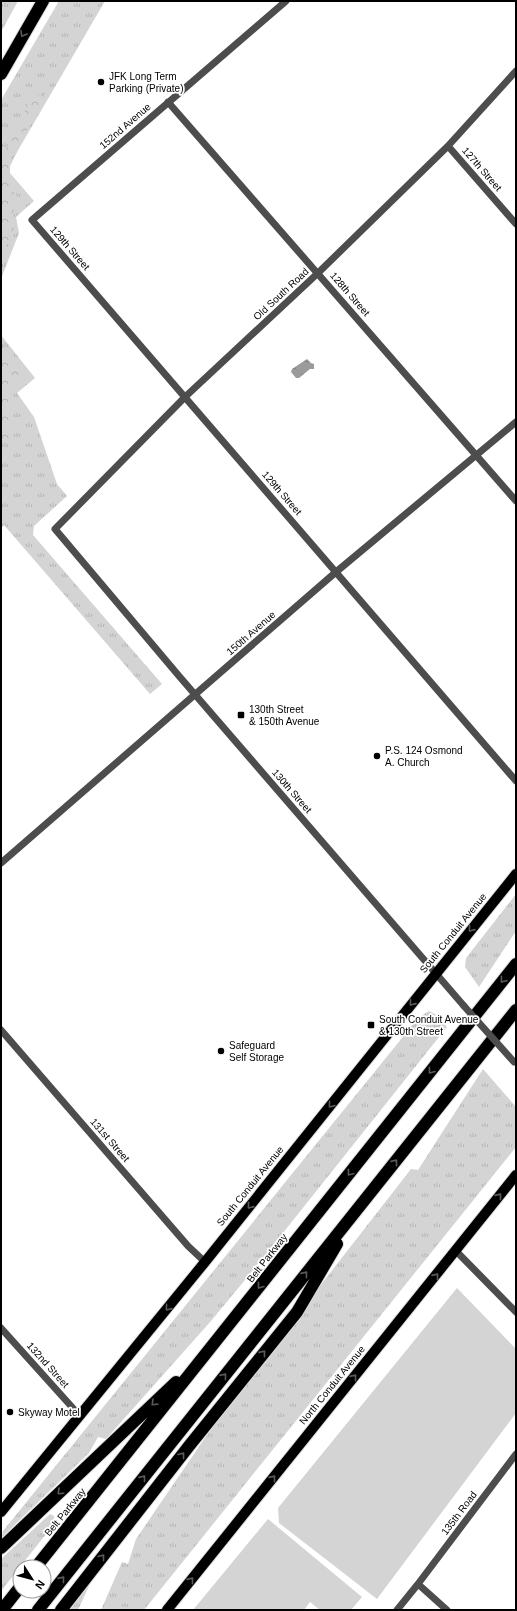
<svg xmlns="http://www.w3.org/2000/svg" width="517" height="1611" font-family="Helvetica,sans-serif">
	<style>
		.grass { fill: url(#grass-tufts) }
		.forest { fill: url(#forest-crowns) }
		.pitch { fill: #d4d4d4 }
		.water { fill: url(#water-ripples) }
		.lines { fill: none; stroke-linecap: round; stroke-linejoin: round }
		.major-casing { stroke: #dbdbdb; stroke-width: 12 }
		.highway-casing { stroke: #dbdbdb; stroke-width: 14 }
		.minor { stroke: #4d4d4d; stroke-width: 7 }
		.major { stroke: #000; stroke-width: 10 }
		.highway { stroke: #000; stroke-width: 12 }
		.minor-bridge { stroke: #4d4d4d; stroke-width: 7 }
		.oneway { stroke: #595959 }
		.poi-dot { fill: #000; stroke: #fff; stroke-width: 1.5 }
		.labels { text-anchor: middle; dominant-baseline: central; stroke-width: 3.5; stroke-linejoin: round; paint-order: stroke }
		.poi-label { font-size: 10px; fill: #000; stroke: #fff; text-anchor: start }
		.street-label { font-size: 10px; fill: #000; stroke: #fff }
	</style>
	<defs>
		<pattern id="grass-tufts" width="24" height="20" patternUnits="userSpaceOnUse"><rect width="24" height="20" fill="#d4d4d4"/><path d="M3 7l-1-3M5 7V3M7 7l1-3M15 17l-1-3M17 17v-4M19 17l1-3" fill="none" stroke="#b4b4b4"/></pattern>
		<pattern id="forest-crowns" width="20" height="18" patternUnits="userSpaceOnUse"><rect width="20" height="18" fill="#d4d4d4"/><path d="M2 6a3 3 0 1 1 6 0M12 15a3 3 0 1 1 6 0" fill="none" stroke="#b4b4b4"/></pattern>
		<pattern id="water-ripples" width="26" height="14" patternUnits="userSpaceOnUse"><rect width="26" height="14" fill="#9b9b9b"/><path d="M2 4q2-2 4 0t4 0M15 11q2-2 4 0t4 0" fill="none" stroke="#7c7c7c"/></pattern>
	</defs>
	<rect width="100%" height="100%" fill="#fff"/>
	<path class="grass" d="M1,1H18L1,32Z
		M59,1H105L10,164V173L34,201L16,217L19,233L1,279V100Z
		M1,335L35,378L17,393L34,417L57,484L67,496L34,526L33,535L162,684L150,694L4,525L1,528Z
		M516,894V931L479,987L465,967L466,958Z
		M429,1011L435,1014L447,1027L259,1263L211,1321L106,1439L98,1437L89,1453L1,1538L3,1531L419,1017Z
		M483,1069L516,1107V1147L144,1610H101L122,1562L128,1564L136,1539L228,1404L411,1169L418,1170Z
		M50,1514L54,1516V1524L1,1591V1559Z
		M113,1534L78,1610H53Z"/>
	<path class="forest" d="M47,88L4,179L18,198L13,213L14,228L1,258V159L29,103Z
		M1,345L26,372V378L10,388L9,415L13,444L1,442Z"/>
	<path class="pitch" d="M457,1288L516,1349V1413L377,1599L279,1523L278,1508Z
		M268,1519L362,1597L351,1610H320L310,1602L304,1610H193Z"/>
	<path class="water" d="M307,359L311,363L314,364V369H310L299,378H296L291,372L292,369Z"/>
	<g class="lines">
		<defs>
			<path id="major" d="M1,1512L205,1262L516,874
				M167,1610L516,1175"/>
			<path id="highway" d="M1,74L43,1
				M1,1548L176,1382
				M36,1567L516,964
				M2,1610L20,1587
				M38,1610L516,1010
				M61,1610L189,1446L297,1312L337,1244"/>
		</defs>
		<use href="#major" class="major-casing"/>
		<use href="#highway" class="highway-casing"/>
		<path class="minor" d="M286,1L32,220L516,781
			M168,102L516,501
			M448,146L516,224
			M1,863L336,572L516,422
			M464,1006L179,676L55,529L185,397L318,273L448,146L516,71
			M1,1030L188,1246L205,1262
			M456,1251L516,1312
			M1,1328L80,1416
			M418,1584L447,1610
			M397,1610L418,1584L516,1454"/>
		<use href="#major" class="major"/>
		<use href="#highway" class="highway"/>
		<path class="minor-bridge" d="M464,1006L514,1062"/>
	</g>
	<defs><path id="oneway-chevron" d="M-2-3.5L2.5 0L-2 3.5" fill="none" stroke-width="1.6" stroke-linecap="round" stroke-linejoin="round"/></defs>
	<g class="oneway">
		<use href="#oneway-chevron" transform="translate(23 34) rotate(120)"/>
		<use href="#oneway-chevron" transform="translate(471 929) rotate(129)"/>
		<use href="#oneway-chevron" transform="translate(503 980) rotate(128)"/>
		<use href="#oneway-chevron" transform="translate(412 1003) rotate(129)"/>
		<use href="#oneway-chevron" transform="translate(431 1071) rotate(128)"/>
		<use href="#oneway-chevron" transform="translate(331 1105) rotate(129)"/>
		<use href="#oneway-chevron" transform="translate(395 1162) rotate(-51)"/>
		<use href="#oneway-chevron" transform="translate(350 1173) rotate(128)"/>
		<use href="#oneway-chevron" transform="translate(499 1196) rotate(-51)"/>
		<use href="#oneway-chevron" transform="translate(250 1206) rotate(129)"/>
		<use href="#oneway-chevron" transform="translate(305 1274) rotate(-51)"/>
		<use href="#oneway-chevron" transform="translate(436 1276) rotate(-51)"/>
		<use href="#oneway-chevron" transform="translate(260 1286) rotate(128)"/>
		<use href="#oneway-chevron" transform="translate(168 1308) rotate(129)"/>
		<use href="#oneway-chevron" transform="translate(263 1353) rotate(-51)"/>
		<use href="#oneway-chevron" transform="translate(224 1376) rotate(-51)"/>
		<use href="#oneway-chevron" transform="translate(354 1377) rotate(-51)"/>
		<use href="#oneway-chevron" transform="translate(154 1403) rotate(136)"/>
		<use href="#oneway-chevron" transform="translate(182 1455) rotate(-52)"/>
		<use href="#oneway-chevron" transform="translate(143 1478) rotate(-51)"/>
		<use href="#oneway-chevron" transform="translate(273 1478) rotate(-51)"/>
		<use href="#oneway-chevron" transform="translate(60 1492) rotate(137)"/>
		<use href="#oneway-chevron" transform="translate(102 1557) rotate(-52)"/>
		<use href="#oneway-chevron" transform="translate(62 1579) rotate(-51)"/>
		<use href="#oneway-chevron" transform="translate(191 1580) rotate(-51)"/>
	</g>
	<g class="poi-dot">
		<circle cx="101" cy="82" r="4"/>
		<rect x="237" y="711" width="8" height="8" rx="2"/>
		<circle cx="377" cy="756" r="4"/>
		<rect x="367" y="1021" width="8" height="8" rx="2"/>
		<circle cx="221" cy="1051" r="4"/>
		<circle cx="10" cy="1412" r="4"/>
	</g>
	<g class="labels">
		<g class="poi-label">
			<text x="109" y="76">JFK Long Term<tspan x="109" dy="12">Parking (Private)</tspan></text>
			<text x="249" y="709">130th Street<tspan x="249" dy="12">&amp; 150th Avenue</tspan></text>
			<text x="385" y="750">P.S. 124 Osmond<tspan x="385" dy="12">A. Church</tspan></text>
			<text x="379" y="1019">South Conduit Avenue<tspan x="379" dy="12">&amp; 130th Street</tspan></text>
			<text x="229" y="1045">Safeguard<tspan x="229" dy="12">Self Storage</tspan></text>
			<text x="18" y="1412">Skyway Motel</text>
		</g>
		<g class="street-label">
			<text transform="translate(125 126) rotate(-41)">152nd Avenue</text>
			<text transform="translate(482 169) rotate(49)">127th Street</text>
			<text transform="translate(70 248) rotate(49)">129th Street</text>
			<text transform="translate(281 294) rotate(-43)">Old South Road</text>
			<text transform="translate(350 294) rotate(49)">128th Street</text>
			<text transform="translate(282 493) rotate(49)">129th Street</text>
			<text transform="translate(251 633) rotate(-41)">150th Avenue</text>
			<text transform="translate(292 791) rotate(49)">130th Street</text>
			<text transform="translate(453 933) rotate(-51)">South Conduit Avenue</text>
			<text transform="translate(110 1140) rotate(49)">131st Street</text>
			<text transform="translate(250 1186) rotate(-51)">South Conduit Avenue</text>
			<text transform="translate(267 1258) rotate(-52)">Belt Parkway</text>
			<text transform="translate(48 1365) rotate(48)">132nd Street</text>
			<text transform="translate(332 1385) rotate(-51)">North Conduit Avenue</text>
			<text transform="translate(65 1512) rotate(-51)">Belt Parkway</text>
			<text transform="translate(459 1513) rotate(-53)">135th Road</text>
		</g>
	</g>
	<rect width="517" height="1611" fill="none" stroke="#000000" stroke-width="4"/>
	<g transform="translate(32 1579) rotate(126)"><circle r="19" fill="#ffffff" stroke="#999999"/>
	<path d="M0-3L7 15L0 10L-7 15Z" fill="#000000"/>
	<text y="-6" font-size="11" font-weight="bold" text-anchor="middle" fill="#000000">N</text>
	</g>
</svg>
